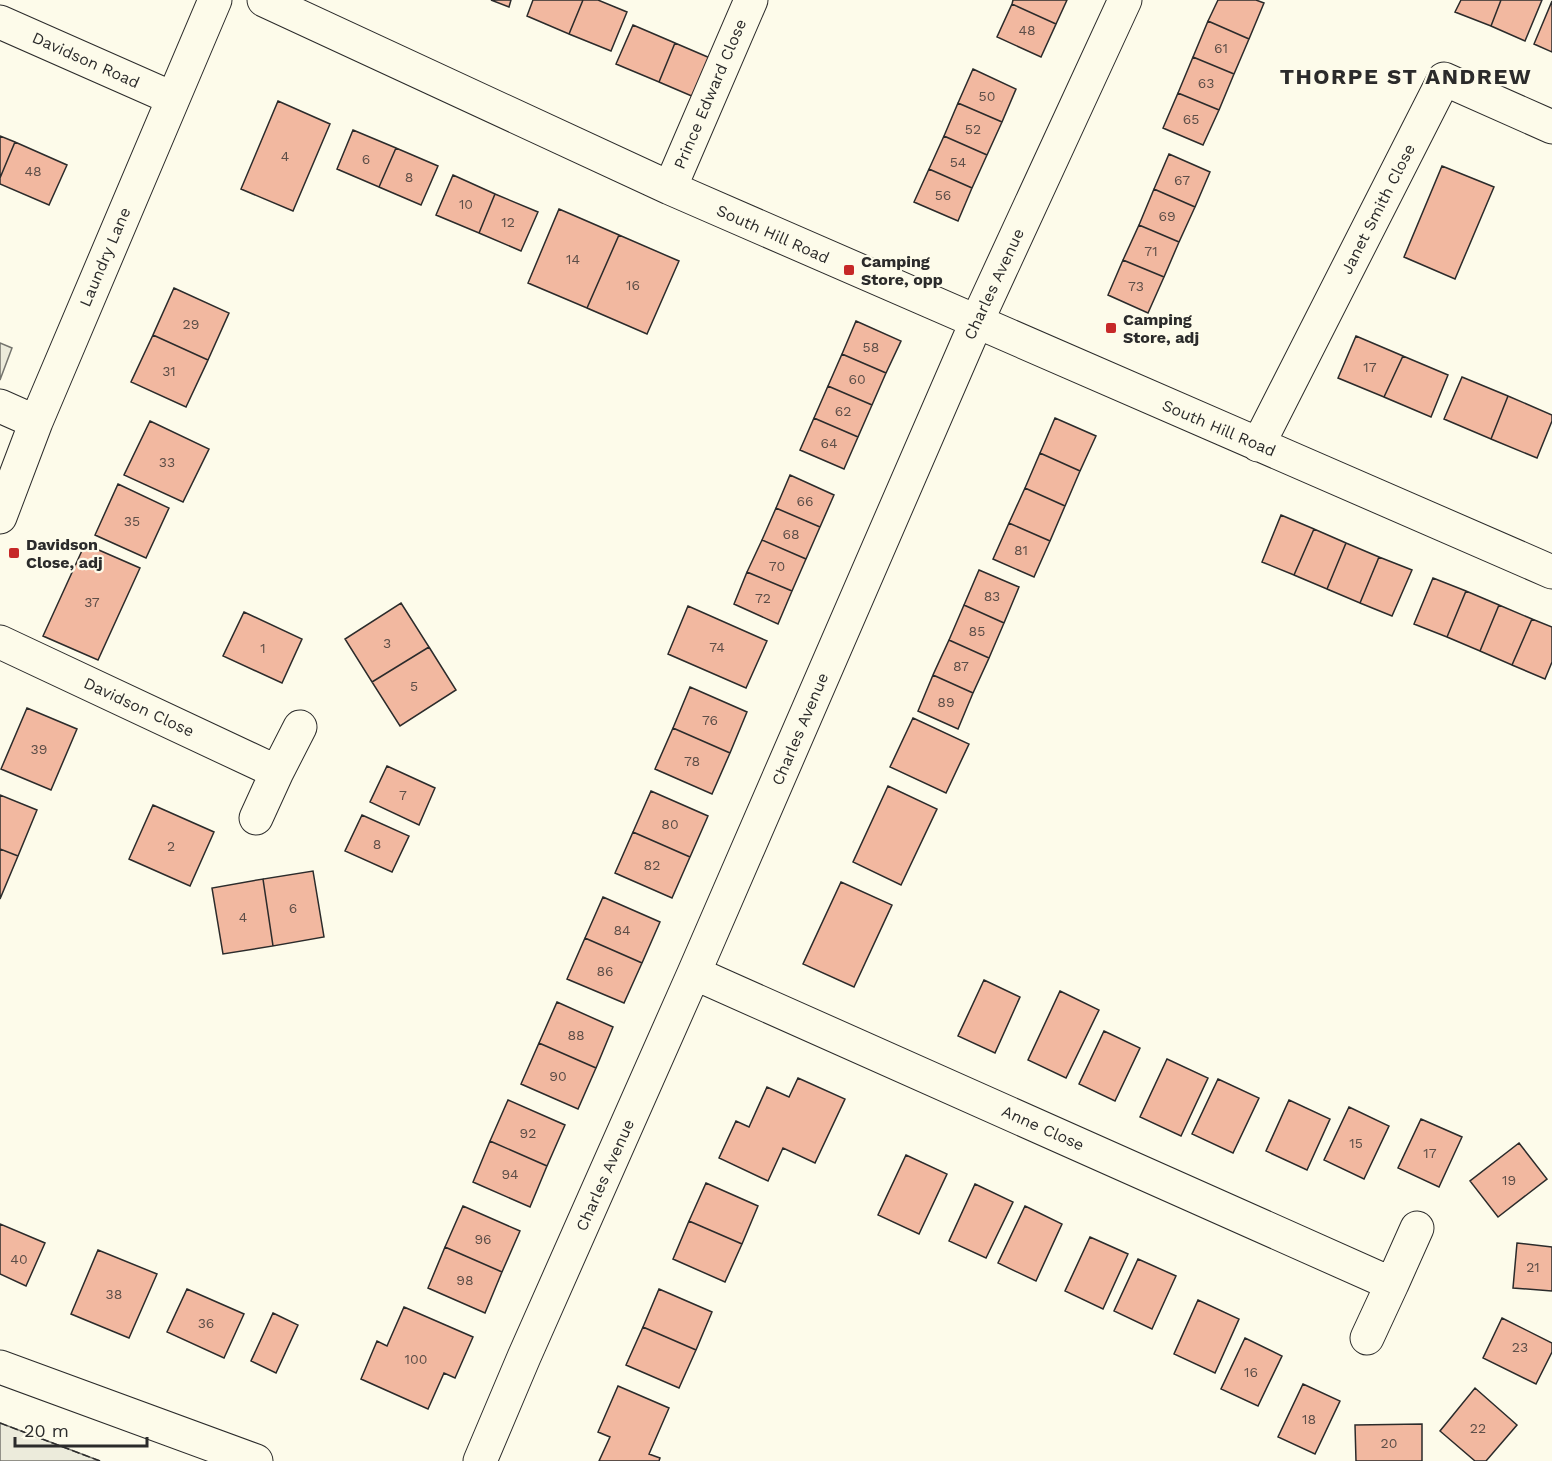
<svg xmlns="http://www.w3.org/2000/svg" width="1552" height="1461" font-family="'Work Sans',sans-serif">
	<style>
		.green { fill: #ecebdb; stroke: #74746e; stroke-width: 1.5 }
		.building { fill: #f2b8a0; stroke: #2b2b2b; stroke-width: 1.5 }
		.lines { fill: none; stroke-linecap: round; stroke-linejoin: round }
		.minor-casing { stroke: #2b2b2b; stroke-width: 35 }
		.minor { stroke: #fdfbea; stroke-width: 33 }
		.fence { stroke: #2b2b2b; stroke-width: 1.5; stroke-dasharray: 8 3; stroke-linecap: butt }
		.poi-dot { fill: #c62828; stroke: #fdfbea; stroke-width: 2 }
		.labels { text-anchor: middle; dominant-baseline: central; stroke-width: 4.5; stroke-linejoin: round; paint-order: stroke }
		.number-label { font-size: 14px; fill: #5d4e48 }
		.street-label { font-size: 16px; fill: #2b2b2b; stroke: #fdfbea }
		.poi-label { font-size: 16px; font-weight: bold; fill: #2b2b2b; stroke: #fdfbea; text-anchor: start }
		.district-label { font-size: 22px; font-weight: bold; letter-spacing: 1.5px; fill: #2b2b2b; stroke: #fdfbea }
	</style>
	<rect width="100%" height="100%" fill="#fdfbea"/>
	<path class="green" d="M0,343L12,348L0,380Z
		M0,1423L100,1461H0Z"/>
	<path class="building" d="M491,0H511L509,7Z
		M533,0H583L569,34L527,16Z
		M583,0H598L627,12L611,51L569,34Z
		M1013,0H1067L1056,24L1012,4Z
		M1218,0H1256L1264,3L1249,39L1208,21Z
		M1461,0H1501L1491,26L1455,12Z
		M1501,0H1542L1525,41L1491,26Z
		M1552,1V52L1534,44Z
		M1012,4L1056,24L1041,57L997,37Z
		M1208,21L1249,39L1234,74L1193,57Z
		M633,25L675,43L659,82L616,64Z
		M675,43L717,61L701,100L659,82Z
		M1193,57L1234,74L1219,110L1178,93Z
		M973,69L1016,89L1002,122L958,103Z
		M1178,93L1219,110L1203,145L1163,128Z
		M278,101L330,124L293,211L241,189Z
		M958,103L1002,122L987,155L944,136Z
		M353,130L396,148L379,187L337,169Z
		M0,136L15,142L0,178Z
		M944,136L987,155L972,188L929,169Z
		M15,142L67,165L49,205L0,184V178Z
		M396,148L438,166L421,205L379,187Z
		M1169,154L1210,172L1195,207L1154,189Z
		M1442,166L1494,187L1455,279L1404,257Z
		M929,169L972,188L958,221L914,202Z
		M453,175L495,194L479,233L436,215Z
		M1154,189L1195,207L1179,242L1139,225Z
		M495,194L538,212L521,251L479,233Z
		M559,209L619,235L587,308L528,283Z
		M1139,225L1179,242L1164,277L1123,260Z
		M619,235L679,261L647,334L587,308Z
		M1123,260L1164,277L1148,313L1108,295Z
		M174,288L229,313L208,360L153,335Z
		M856,321L901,341L886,373L842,354Z
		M153,335L208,360L186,407L131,382Z
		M1356,336L1403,356L1384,397L1338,378Z
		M842,354L886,373L872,405L828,386Z
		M1403,356L1448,375L1431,417L1384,397Z
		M1462,377L1508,396L1491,439L1444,419Z
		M828,386L872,405L858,437L814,418Z
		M1508,396L1552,415V421L1537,458L1491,439Z
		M814,418L858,437L844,469L800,450Z
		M1055,418L1096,436L1080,471L1040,453Z
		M150,421L209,449L183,502L124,475Z
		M1040,453L1080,471L1065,506L1025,488Z
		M790,475L834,495L820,527L776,508Z
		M118,484L169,508L146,558L95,535Z
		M1025,488L1065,506L1050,541L1009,523Z
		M776,508L820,527L806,559L762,540Z
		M1281,515L1314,529L1294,575L1262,562Z
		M1009,523L1050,541L1034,577L993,559Z
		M1314,529L1346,543L1327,589L1294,575Z
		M762,540L806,559L792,591L747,572Z
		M1346,543L1379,557L1360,603L1327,589Z
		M85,544L140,568L98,660L43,636Z
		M1379,557L1412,570L1392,616L1360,603Z
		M979,570L1019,587L1004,623L964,605Z
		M747,572L792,591L778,624L734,604Z
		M1433,578L1466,591L1447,637L1414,624Z
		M1466,591L1499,605L1480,651L1447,637Z
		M401,603L429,647L372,682L345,639Z
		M964,605L1004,623L989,658L949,640Z
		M1499,605L1532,619L1512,665L1480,651Z
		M688,606L767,641L746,688L668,654Z
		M244,612L302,639L282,683L223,656Z
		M1532,619L1552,627V662L1545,679L1512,665Z
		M949,640L989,658L973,693L933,675Z
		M429,647L456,690L400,726L372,682Z
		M933,675L973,693L958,729L918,711Z
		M690,687L747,712L730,753L673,728Z
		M27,708L77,729L51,790L1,769Z
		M913,718L969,744L946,793L890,767Z
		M673,728L730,753L712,794L655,769Z
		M387,766L435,788L419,825L370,802Z
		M888,786L937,809L901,885L853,862Z
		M651,791L708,816L690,857L633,832Z
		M0,795L37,810L18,856L0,849Z
		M153,805L214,832L190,886L129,859Z
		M362,815L409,836L392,872L345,851Z
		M633,832L690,857L672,898L615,873Z
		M0,849L18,856L0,899Z
		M313,871L324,937L273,946L263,879Z
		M263,879L273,946L223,954L212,888Z
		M841,882L892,905L854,987L803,964Z
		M603,897L660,922L642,963L585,938Z
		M585,938L642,963L624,1003L567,979Z
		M984,980L1020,997L995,1053L958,1036Z
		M1060,991L1099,1010L1066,1078L1028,1060Z
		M557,1002L613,1027L596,1068L539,1043Z
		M1104,1031L1140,1048L1115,1101L1079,1084Z
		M539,1043L596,1068L578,1109L521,1084Z
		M1167,1059L1208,1078L1181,1136L1140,1117Z
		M798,1078L845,1099L815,1163L783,1148L768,1181L719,1158L736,1121L749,1127L767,1087L789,1097Z
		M1218,1079L1259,1098L1233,1153L1192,1134Z
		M508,1100L565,1125L547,1166L490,1141Z
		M1289,1100L1330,1119L1307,1170L1266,1151Z
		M1349,1107L1389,1126L1364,1179L1324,1160Z
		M1421,1119L1462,1137L1439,1187L1398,1168Z
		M490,1141L547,1166L530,1207L473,1182Z
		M1519,1143L1547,1179L1498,1217L1470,1181Z
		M906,1155L947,1174L919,1234L878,1215Z
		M706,1183L758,1206L742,1244L689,1221Z
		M975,1184L1013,1202L986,1258L949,1241Z
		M463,1206L520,1231L502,1272L445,1247Z
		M1025,1206L1062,1224L1036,1281L998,1263Z
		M689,1221L742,1244L725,1282L673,1259Z
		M0,1224L45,1243L26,1286L0,1274Z
		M1090,1237L1128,1254L1103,1309L1065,1291Z
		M1517,1243L1552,1247V1291L1513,1288Z
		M445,1247L502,1272L485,1313L428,1288Z
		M98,1250L157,1274L129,1338L71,1314Z
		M1138,1259L1176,1276L1152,1329L1114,1311Z
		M187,1289L244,1314L224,1358L167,1332Z
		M659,1289L712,1312L696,1350L643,1327Z
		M1198,1300L1239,1319L1215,1373L1174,1354Z
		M404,1307L473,1337L455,1378L444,1373L428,1409L361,1379L377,1341L387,1346Z
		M273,1313L298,1325L276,1373L251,1361Z
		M1502,1318L1552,1343V1352L1536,1384L1483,1358Z
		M643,1327L696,1350L679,1388L626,1365Z
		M1245,1338L1282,1356L1258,1406L1221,1389Z
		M1303,1384L1340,1401L1315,1454L1278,1437Z
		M618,1386L669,1408L649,1454L660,1458L659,1461H599L610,1437L598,1432Z
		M1475,1388L1517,1425L1486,1461H1475L1440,1431Z
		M1422,1424V1461H1356L1355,1425Z"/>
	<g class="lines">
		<defs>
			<path id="minor" d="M264,0L670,188L1552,572
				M0,22L172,98
				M670,188L751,0
				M0,406L36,422
				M1258,445L1444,79L1552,127
				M0,517L36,422L215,0
				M0,642L277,772L256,818
				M277,772L300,727
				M694,973L1392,1284L1367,1338
				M1392,1284L1417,1228
				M0,1367L256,1461
				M480,1461L524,1357L694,973L976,323L1125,0"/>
		</defs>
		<use href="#minor" class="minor-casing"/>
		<use href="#minor" class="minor"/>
		<path class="fence" d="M0,1423L100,1461"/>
	</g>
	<g class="poi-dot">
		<rect x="843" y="264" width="12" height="12" rx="3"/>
		<rect x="1105" y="322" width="12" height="12" rx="3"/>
		<rect x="8" y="547" width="12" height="12" rx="3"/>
	</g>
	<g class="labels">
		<g class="number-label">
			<text x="1027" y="30">48</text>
			<text x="1221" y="48">61</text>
			<text x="1206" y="83">63</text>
			<text x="987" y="96">50</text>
			<text x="1191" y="119">65</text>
			<text x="973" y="129">52</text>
			<text x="285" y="156">4</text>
			<text x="366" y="159">6</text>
			<text x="958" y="162">54</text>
			<text x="33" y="171">48</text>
			<text x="409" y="177">8</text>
			<text x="1182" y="180">67</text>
			<text x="943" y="195">56</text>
			<text x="466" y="204">10</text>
			<text x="1167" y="216">69</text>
			<text x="508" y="222">12</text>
			<text x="1151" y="251">71</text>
			<text x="573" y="259">14</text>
			<text x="633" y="285">16</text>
			<text x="1136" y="286">73</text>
			<text x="191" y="324">29</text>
			<text x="871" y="347">58</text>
			<text x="1370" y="367">17</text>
			<text x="169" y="371">31</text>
			<text x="857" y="379">60</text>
			<text x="843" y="411">62</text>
			<text x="829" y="443">64</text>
			<text x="167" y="462">33</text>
			<text x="805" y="501">66</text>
			<text x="132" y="521">35</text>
			<text x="791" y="534">68</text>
			<text x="1021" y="550">81</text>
			<text x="777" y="566">70</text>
			<text x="992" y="596">83</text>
			<text x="763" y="598">72</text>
			<text x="92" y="602">37</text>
			<text x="977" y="631">85</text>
			<text x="387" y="643">3</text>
			<text x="717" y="647">74</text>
			<text x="263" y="648">1</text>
			<text x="961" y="666">87</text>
			<text x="414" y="686">5</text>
			<text x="946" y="702">89</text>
			<text x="710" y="720">76</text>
			<text x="39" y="749">39</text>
			<text x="692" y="761">78</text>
			<text x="403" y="795">7</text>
			<text x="670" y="824">80</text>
			<text x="377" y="844">8</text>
			<text x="171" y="846">2</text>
			<text x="652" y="865">82</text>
			<text x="293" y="908">6</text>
			<text x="243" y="917">4</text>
			<text x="622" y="930">84</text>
			<text x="605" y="971">86</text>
			<text x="576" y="1035">88</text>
			<text x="558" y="1076">90</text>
			<text x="528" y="1133">92</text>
			<text x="1356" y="1143">15</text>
			<text x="1430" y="1153">17</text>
			<text x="510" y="1174">94</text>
			<text x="1509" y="1180">19</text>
			<text x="483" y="1239">96</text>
			<text x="19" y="1259">40</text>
			<text x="1533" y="1267">21</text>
			<text x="465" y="1280">98</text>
			<text x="114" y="1294">38</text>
			<text x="206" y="1323">36</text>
			<text x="1520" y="1347">23</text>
			<text x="416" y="1359">100</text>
			<text x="1251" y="1372">16</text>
			<text x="1309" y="1419">18</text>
			<text x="1478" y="1428">22</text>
			<text x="1389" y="1443">20</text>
		</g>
		<g class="street-label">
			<text transform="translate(86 60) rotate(24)">Davidson Road</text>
			<text transform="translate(710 94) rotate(-67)">Prince Edward Close</text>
			<text transform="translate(1378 209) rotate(-63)">Janet Smith Close</text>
			<text transform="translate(773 234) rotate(24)">South Hill Road</text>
			<text transform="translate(105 257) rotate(-67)">Laundry Lane</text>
			<text transform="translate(994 284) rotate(-65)">Charles Avenue</text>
			<text transform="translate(1219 428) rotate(23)">South Hill Road</text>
			<text transform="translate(139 707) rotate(25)">Davidson Close</text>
			<text transform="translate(800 729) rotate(-67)">Charles Avenue</text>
			<text transform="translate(1043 1128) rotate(24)">Anne Close</text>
			<text transform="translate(605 1175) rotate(-66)">Charles Avenue</text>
		</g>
		<g class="poi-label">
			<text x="861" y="261">Camping<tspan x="861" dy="18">Store, opp</tspan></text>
			<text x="1123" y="319">Camping<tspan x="1123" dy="18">Store, adj</tspan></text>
			<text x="26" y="544">Davidson<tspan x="26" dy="18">Close, adj</tspan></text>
		</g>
		<g class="district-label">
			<text x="1406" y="76">THORPE ST ANDREW</text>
		</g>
	</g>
	<path d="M15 1437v9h132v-9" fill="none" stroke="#2b2b2b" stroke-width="3"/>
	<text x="24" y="1437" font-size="18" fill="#2b2b2b" stroke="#fdfbea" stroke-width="4.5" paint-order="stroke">20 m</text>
</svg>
